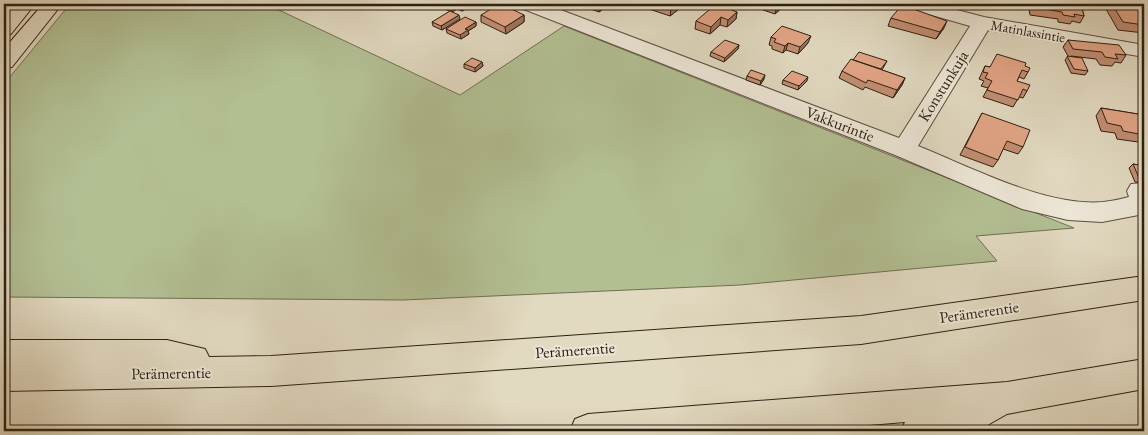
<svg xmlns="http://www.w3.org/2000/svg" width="1148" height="435" font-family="'EB Garamond',serif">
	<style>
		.green { fill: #b2bf93; stroke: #707052 }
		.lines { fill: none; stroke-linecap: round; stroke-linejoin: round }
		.minor-casing { stroke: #5b4e3e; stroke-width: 2 }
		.major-casing { stroke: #2e2012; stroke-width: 2 }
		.highway-casing { stroke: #2e2012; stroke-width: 2 }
		.minor { fill: #ece6d6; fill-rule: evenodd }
		.major { fill: #e1d9c0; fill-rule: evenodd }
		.highway { fill: #e1d9c0; fill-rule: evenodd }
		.wall { fill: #c28e73; stroke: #2e2012 }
		.shaded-wall { fill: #9e745e; stroke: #2e2012 }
		.building { fill: #e2a586; stroke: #2e2012 }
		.labels { text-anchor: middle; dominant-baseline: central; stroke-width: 4; stroke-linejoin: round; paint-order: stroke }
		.far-street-label { font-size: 14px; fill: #2e2012; stroke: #ece6d6 }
		.street-label { font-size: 16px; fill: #2e2012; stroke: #ece6d6 }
	</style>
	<rect width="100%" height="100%" fill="#e1d9c0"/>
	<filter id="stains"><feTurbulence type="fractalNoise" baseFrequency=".004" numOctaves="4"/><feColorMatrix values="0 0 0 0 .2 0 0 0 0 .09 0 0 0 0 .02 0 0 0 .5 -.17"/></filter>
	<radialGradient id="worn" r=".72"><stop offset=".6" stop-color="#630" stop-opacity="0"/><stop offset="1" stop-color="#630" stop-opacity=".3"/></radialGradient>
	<path class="green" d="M70,4H266L460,95L564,26L1074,228L976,236L997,261L740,285L403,300L4,297V84Z"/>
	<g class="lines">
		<defs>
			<path id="minor" d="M519,4H545L899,138L970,26L907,8L905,4H934L984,17L1144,45V57L988,30L918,146C971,167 1046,207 1103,202C1112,201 1121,199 1129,197L1127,191L1131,184L1144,183V214L1102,222L1068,220L1022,209L895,155L521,8Z"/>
			<path id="major" d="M16,4H35L11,34L4,36V18Z
				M43,4H62L12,67L4,68V49Z"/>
			<path id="highway" d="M1144,276V300L861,344L271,386L4,391V340H167L205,349L209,357L271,356L861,316Z
				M1144,359V389L1007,414L977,431H901L905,422L797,431H570L575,419L588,414L1007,382Z"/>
		</defs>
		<use href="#minor" class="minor-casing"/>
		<use href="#major" class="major-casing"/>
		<use href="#highway" class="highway-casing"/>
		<use href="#minor" class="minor"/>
		<use href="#major" class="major"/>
		<use href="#highway" class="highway"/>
	</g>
	<path class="wall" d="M443,4H475L462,11L457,9L452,12L444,9Z
		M582,4H606V7L599,12L582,6Z
		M637,4H679V9L670,16L637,5Z
		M682,4H698L693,8Z
		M766,4H786L775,14L763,10L764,6Z
		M839,4H848L846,6Z
		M962,4H974L973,6Z
		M1028,4H1081L1084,16L1080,23L1072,21L1070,24L1058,22V19L1030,15Z
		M1110,4H1126L1142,14L1144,15V33L1118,30L1106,9Z
		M737,12L736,19L727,27L720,25L710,34L695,29L696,21Z
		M481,15H524V22L506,34L481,22Z
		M891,18L944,28L936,39L888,26Z
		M460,19L442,30L433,26L432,22Z
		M476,22V26L468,31L469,34L461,39L447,33L446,29Z
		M771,37L808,43L798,54L786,50L783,53L772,49V46L769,45Z
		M1068,40L1126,55L1121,63L1115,62L1112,66L1100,65L1096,59L1071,56L1088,71L1085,75L1071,73L1065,60L1068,56L1063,47Z
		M739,45L738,49L724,62L710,56L711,52Z
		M887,61L882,70L905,78L902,85L893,98L865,87L863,90L839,78L842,71Z
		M482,62L483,66L475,72L464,68V64Z
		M985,66L990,67L1025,66L1028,72L1024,79L1019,77L1017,81L1027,91L1023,98L1019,97L1013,107L983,97L988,88L981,86L984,81L979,79Z
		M747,76L764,79L760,85L746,80Z
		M783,80L807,81L798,90L782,84Z
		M1101,108L1144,115V138H1142L1138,142L1117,139L1115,133L1101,131L1096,116Z
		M982,113L1023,147L1018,154L1003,149L998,160L993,167L960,155Z
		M1133,164L1144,166V183L1135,182L1129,168Z"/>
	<path class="shaded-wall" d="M454,4H456L457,9L452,12L451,5Z
		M461,4H475L462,11Z
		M605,4H606V7L599,12V8Z
		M677,4H679V9L670,16L671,9Z
		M783,4H786L775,14L776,10Z
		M737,12L736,19L727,27L728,20Z
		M459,15L460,19L442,30L441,26Z
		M524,15V22L506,34L505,27Z
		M721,17L720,25L710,34L711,27Z
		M947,21L944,28L936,39L940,32Z
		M476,22V26L468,31L469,34L461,39L460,35L465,29Z
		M811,36L808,43L798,54L800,47Z
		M788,43L786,50L783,53L785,46Z
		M739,45L738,49L724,62L725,58Z
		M482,62L483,66L475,72V68Z
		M765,75L764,79L760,85L761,81Z
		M808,77L807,81L798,90L799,86Z
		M905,78L902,85L893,98L897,90Z"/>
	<path class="building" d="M499,4H501L524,15L505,27L481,15Z
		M587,4H605L599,8Z
		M655,4H677L671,9Z
		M716,4L737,12L728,20L721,17L711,27L696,21Z
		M766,4H783L776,10L764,6Z
		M1033,4H1081L1084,16L1074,14L1075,17L1063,15L1062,12L1034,7Z
		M1112,4H1126L1135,5L1142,14L1144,15V25L1123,22Z
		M902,5L947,21L940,32L891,18Z
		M450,11L459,15L441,26L432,22Z
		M465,17L476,22L465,29L468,30L460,35L446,29Z
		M782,26L811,36L800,47L788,43L785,46L774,42L776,39L771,37Z
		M725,40L739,45L725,58L711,52Z
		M1068,40L1119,45L1126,55L1115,54L1118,59L1105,57L1102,52L1073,49Z
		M859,52L887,61L881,69L853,60Z
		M997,54L1026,63L1025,66L1030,68L1028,72L1022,70L1017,81L1030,85L1027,91L1023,89L1018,100L987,90L992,81L985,78L988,73L983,72L985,66L990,67Z
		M1067,56L1082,58L1088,71L1074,69Z
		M472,58L482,62L475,68L464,64Z
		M851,59L905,78L897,90L868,80L866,83L842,71Z
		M751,70L765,75L761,81L747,76Z
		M792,71L808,77L799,86L783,80Z
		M1101,108L1144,115V130L1142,129L1144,135L1123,131L1121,126L1107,123Z
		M982,113L1030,130L1023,147L1007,141L998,160L965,147Z
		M1133,164L1144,166V179L1139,178Z"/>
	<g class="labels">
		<g class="far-street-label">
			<text transform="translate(1028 31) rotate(10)">Matinlassintie</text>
		</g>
		<g class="street-label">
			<text transform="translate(943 86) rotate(-58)">Konstunkuja</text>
			<text transform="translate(840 124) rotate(21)">Vakkurintie</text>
			<text transform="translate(979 312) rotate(-8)">Perämerentie</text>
			<text transform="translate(575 350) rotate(-4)">Perämerentie</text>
			<text transform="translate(171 373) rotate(-1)">Perämerentie</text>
		</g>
	</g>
	<rect width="1148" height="435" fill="none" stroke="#e1d9c0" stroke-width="20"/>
	<rect x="5" y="5" width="1138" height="425" fill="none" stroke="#2e2012" stroke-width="2.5"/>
	<rect x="10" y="10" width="1128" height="415" fill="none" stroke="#2e2012"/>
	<rect width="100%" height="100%" filter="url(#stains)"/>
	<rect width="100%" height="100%" fill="url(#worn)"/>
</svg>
